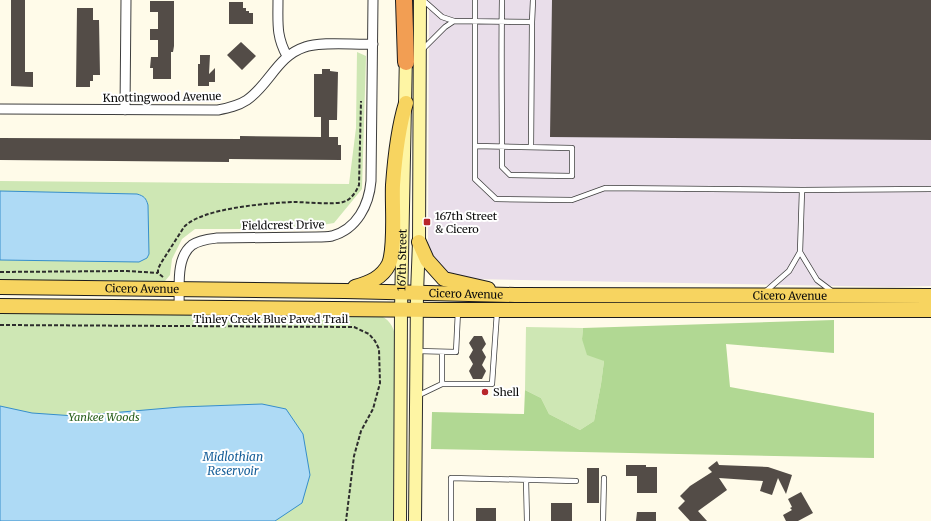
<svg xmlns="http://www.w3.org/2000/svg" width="931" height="521" font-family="Merriweather,serif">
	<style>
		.industrial { fill: #e9deea }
		.green { fill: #cee7b4 }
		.forest { fill: #b1d893 }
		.water { fill: #aedaf5; stroke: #368ecb }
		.building { fill: #534c47 }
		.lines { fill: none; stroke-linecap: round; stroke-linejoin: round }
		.lane-casing { stroke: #3e3e3e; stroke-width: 6 }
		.street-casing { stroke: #3e3e3e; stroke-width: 11 }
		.secondary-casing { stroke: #2d2d2d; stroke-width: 14 }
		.primary-casing { stroke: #1c1c1c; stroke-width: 16 }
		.highway-casing { stroke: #1c1c1c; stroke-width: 18 }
		.path { stroke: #2d2d2d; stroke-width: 2; stroke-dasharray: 4 2; stroke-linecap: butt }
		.lane { stroke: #fff; stroke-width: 4.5 }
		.street { stroke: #fff; stroke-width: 9 }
		.secondary { stroke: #fef5a4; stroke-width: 12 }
		.primary { stroke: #f7d460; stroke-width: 14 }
		.highway { stroke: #f29e53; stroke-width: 16 }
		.poi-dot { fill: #b8262b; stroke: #fff; stroke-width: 1.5 }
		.labels { text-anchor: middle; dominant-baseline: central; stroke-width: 4; stroke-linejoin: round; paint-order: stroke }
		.street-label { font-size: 11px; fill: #0b0b0b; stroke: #fff }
		.poi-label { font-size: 11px; fill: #0b0b0b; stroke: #fff; text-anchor: start }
		.park-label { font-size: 11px; font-style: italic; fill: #2a601d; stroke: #fff }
		.water-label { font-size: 12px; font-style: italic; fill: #175f99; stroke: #fff }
	</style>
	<rect width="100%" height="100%" fill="#fffbe9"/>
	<path class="industrial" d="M429,0H931V286L893,287L472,279L448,275L435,261L428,243Z"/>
	<path class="green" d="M357,52L366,56L362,189L334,223L298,229H195L182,239L172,259L170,275L165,281L0,280V181L349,184L356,128Z
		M0,313L377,314C389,319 393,325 396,338L393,521H0Z
		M526,327L583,328L582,339L604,361L601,384L594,421L580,430L549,414L541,398L525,390Z"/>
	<path class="forest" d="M834,320V353L726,344L730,387L874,413V458L431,449L432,412L524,414L525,390L541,398L549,414L580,430L594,421L601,384L604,361L587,355L582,339L583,328Z"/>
	<path class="water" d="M0,191L137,194C144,196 146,198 148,205L149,254L147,258L139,262L0,260Z
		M262,404L286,409L303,434L310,475L302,503L275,521H0V406L32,413L75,416L180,407Z"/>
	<path class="building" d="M11,0H25V72H33V87L11,86Z
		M552,0H931V140L550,137Z
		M150,1H174V46L173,52H171V79H153V68H150L151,57H158V40H150V29H158V12H150Z
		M229,2H243V8H246V11H249V13H253V24H229Z
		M77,8H93V20H99L100,75H93V81H90V87H76Z
		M241,42L256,56L242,70L227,55Z
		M200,55H210L209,74L215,68V82H209V86H198V64H200Z
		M322,69H330V71L338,72L337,120H329V137H338V145H341V160L229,159V162L0,160V138L240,139V136L321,137V117H314V74H322Z
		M474,336H482L486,344L482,350L486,357L482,365L486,371L482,379H473L469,371L473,364L469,357L473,350L469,343Z
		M717,461L719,465L768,467L792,475L786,494L778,478L772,495L760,491L763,481L719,478L727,490L698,511L707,521H690L678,508L685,501L680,496L690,486L712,472L708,468Z
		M626,465H646V467H657V493H637V476H626Z
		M587,468H599V503H587Z
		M801,492L813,513L798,521H786L783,515L792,510L790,508L792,507L788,499Z
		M551,503H572V521H551Z
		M476,508H496V521H476Z
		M637,512H656V521H636Z"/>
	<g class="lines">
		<defs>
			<path id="lane" d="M475,0V179L496,199L572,200L605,188L802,190
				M454,21L532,22L533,0
				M422,50L445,27L454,21L442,17L423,0
				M475,146L572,148V176L510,175L502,167C502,111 501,56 502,0
				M531,147L532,22
				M800,252L802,190L931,189
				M765,292L789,271L800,252L817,280L833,292
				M418,351L456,352L458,311
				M442,352V384
				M417,396L442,384H492L497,312
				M526,480L527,521
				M451,521V478L576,481
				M603,521L604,478"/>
			<path id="street" d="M278,0C278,23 276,36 287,56
				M0,109L218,110C228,108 238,106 247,100C270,84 277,56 305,47C321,41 355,45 373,44
				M125,110L126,0
				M179,308C180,289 175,258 192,245C199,240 209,239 217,238L316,237C321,237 327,237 332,236C357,229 369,205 371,181L373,0"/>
			<g id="secondary">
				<path id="s1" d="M400,521L401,310L406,53"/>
				<path d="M415,521L417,293L419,242L420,0"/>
			</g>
			<g id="primary">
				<path d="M419,242L427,260L444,279L488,289"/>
				<path id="s2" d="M0,287L345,291L515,295L931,296"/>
				<path d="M355,287C369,283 382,278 389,264C396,247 392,205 393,185C395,157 398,129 406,103"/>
				<path d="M0,306L440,310H931"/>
			</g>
			<path id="highway" d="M404,0L406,62"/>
		</defs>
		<use href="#lane" class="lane-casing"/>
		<use href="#street" class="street-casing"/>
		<use href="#secondary" class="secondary-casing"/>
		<use href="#primary" class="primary-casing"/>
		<use href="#highway" class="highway-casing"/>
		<path class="path" d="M0,272L127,271L158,273
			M163,277L158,273V269L161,263L184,227C202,208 267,203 294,202C306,202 332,205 343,202C351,200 356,192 359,185L361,101
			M0,325L354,327L369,334L375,341L379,349L380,383L373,409L361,431L354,456L346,521"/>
		<use href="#lane" class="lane"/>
		<use href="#street" class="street"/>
		<use href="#secondary" class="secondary"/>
		<use href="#primary" class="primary"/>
		<use href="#highway" class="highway"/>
	</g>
	<g class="poi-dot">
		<rect x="423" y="218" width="8" height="8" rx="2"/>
		<circle cx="485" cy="392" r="4"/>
	</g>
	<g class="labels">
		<g class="street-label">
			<text transform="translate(162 97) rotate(-1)">Knottingwood Avenue</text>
			<text transform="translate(283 225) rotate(-1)">Fieldcrest Drive</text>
			<text stroke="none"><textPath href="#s1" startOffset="261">167th Street</textPath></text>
			<text stroke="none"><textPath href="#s2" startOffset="142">Cicero Avenue</textPath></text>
			<text stroke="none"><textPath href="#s2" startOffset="466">Cicero Avenue</textPath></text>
			<text stroke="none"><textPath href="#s2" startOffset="790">Cicero Avenue</textPath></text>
			<text x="271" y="319">Tinley Creek Blue Paved Trail</text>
		</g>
		<g class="poi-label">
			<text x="435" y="216">167th Street<tspan x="435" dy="13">&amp; Cicero</tspan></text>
			<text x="493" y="392">Shell</text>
		</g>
		<g class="park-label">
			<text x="104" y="417">Yankee Woods</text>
		</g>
		<g class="water-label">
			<text x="233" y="456">Midlothian<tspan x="233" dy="14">Reservoir</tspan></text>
		</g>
	</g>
</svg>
